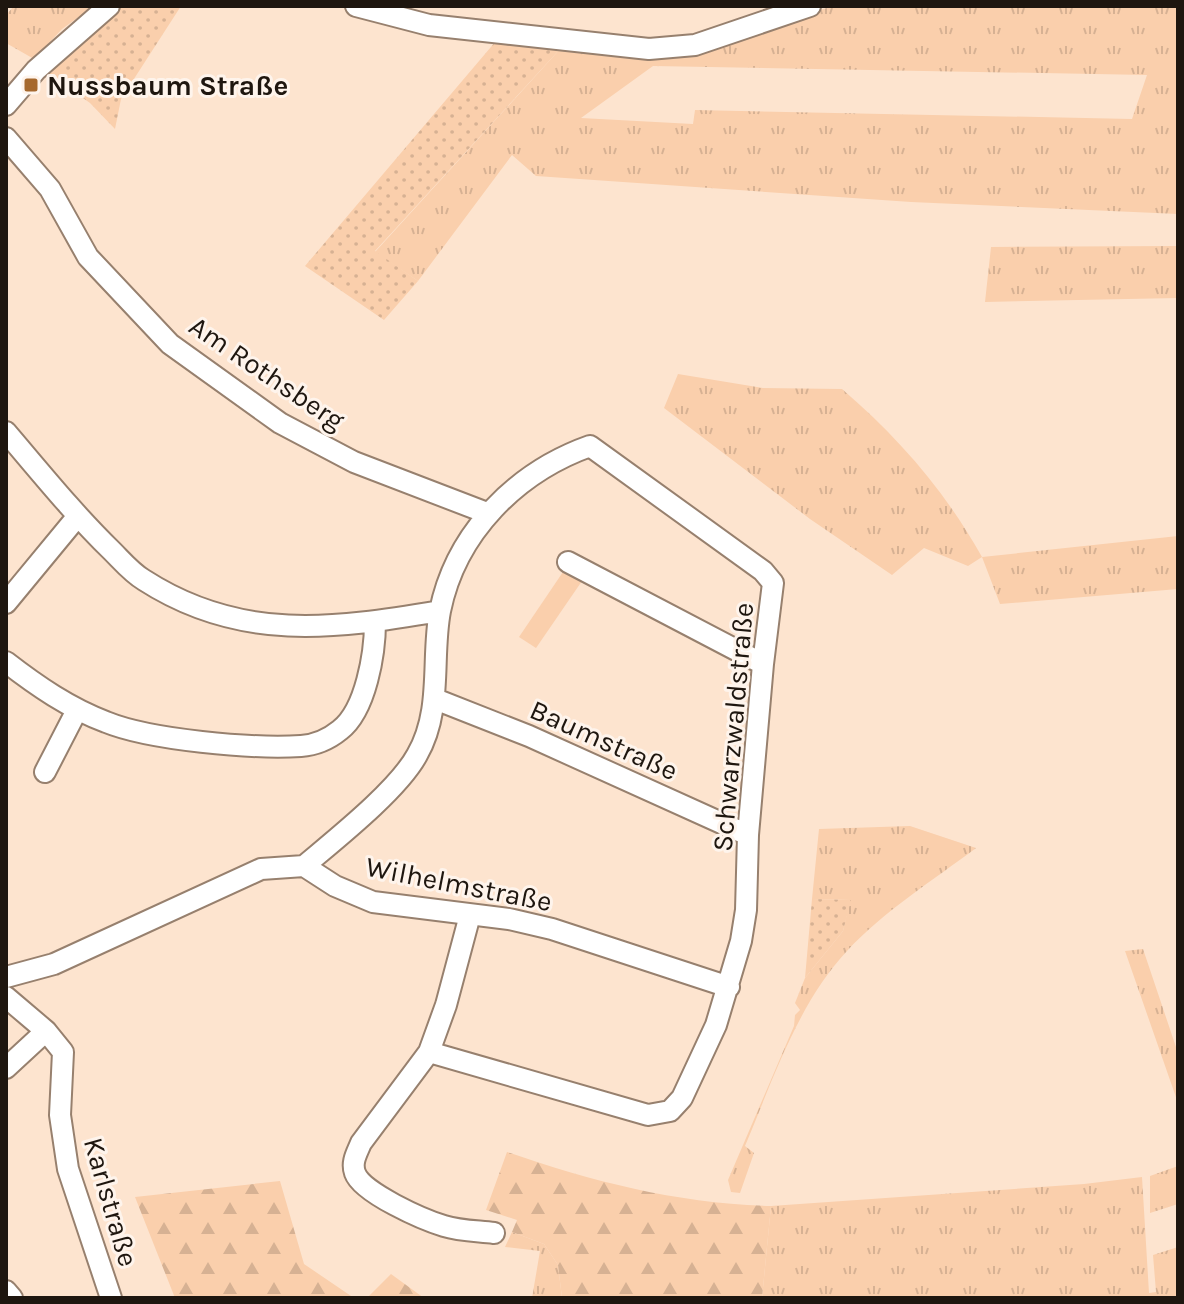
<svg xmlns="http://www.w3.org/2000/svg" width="1184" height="1304" font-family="Karla,sans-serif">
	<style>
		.grass { fill: url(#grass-tufts); fill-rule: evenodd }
		.forest { fill: url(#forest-firs) }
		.park { fill: #facfac }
		.garden { fill: url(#garden-dots) }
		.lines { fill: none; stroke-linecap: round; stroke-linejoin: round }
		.minor-casing { stroke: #97806e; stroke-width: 24 }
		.minor { stroke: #fff; stroke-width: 20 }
		.poi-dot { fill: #a6692e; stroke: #fef4ec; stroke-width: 3 }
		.labels { text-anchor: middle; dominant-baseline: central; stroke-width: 6; stroke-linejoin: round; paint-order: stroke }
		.poi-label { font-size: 28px; font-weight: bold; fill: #1e160f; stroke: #fef4ec; text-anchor: start }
		.street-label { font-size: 28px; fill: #1e160f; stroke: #fef4ec }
	</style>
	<defs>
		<pattern id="grass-tufts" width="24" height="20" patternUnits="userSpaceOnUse" patternTransform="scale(2)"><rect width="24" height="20" fill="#facfac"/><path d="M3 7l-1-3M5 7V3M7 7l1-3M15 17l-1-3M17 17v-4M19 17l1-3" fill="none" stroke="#d6b193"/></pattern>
		<pattern id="forest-firs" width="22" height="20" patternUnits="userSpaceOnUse" patternTransform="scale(2)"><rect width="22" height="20" fill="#facfac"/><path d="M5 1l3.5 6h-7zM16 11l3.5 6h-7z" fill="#d6b193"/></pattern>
		<pattern id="garden-dots" width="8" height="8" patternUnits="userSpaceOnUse" patternTransform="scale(2)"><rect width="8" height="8" fill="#facfac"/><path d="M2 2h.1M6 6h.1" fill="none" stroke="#d6b193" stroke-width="1.8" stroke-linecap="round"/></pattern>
	</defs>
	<rect width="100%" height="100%" fill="#fde4cf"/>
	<path class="grass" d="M14,6H94L62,29L34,59L6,43V15Z
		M833,6H1178V214L911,202L536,176L512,155L418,281L375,252L561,48L736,36ZM653,66L1147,75L1132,119L695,110L693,124L581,118Z
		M1178,246V298L985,302L991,247Z
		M678,374L763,388L842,389C899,438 945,491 982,557L1178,536V589L1000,604L982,557L968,566L924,548L892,575L810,519L664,408Z
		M910,826L976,848C932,881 884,911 847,951C798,1003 772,1082 745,1146L754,1153L740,1193L731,1192L728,1180L794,1026L795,1015L800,1010L795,1003L805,978L843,931L850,900L812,899L819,829Z
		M1143,949L1178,1053V1103L1125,951Z
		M1178,1166V1204L1150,1213V1176Z
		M1142,1177L1149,1293L1156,1292L1153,1255L1178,1247V1298H762L771,1206L1084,1184Z
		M512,1232L544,1244L558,1265L562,1298H532L540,1251L505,1247Z"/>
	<path class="forest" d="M507,1152C593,1182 680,1204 771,1206L762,1298H562L558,1265L544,1244L512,1232L517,1220L486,1210Z
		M280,1181L304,1264L354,1298H175L135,1197Z
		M391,1274L424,1298H367Z"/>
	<path class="park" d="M565,569L582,581L536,648L519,637Z"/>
	<path class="garden" d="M120,6H181L121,99L115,129L90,103L46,72L69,46Z
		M496,41L561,48L375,251L418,281L384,320L305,266Z
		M812,899L851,900L843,931L805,978Z"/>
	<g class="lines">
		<defs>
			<path id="minor" d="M356,6L429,25L649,49L695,45L810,6
				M6,105L36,70L109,6
				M6,138L50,189L88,257L170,344L280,423L354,462L487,513
				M6,432C41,473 74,514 112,551C122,561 132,573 144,580C240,642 334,629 440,611
				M568,562L763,664
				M6,603L77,517
				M6,662C37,686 69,708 106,722C150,740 252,749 301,746C315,745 329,739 340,730C366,710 375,653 375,622
				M435,699L529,736L748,835
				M45,772L77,710
				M304,866C336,839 398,790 417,755C443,710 431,658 440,611C456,532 517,472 590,446L763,571L773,583L763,664L748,835L746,910L741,941L716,1025L682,1098L670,1111L648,1115L429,1052
				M470,915L446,1005L429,1052L361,1143C357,1153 351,1162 355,1173C362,1193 424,1220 444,1226C460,1231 478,1231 494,1233
				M6,977L54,964L261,869L304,866L335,886L373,902L509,919L552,929L729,987
				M6,997L46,1031L63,1052L60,1115L68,1169L111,1298
				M6,1068L46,1031
				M6,1291L12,1298"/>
		</defs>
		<use href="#minor" class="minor-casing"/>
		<use href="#minor" class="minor"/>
	</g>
	<rect class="poi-dot" x="23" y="77" width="16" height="16" rx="4"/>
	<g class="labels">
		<g class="poi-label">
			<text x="47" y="85">Nussbaum Straße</text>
		</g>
		<g class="street-label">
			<text transform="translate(267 373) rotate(34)">Am Rothsberg</text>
			<text transform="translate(733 727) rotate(-85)">Schwarzwaldstraße</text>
			<text transform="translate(604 740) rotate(24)">Baumstraße</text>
			<text transform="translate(459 884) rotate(11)">Wilhelmstraße</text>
			<text transform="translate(111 1202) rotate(74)">Karlstraße</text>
		</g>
	</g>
	<rect width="1184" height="1304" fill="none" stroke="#1e160f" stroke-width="16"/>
</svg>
